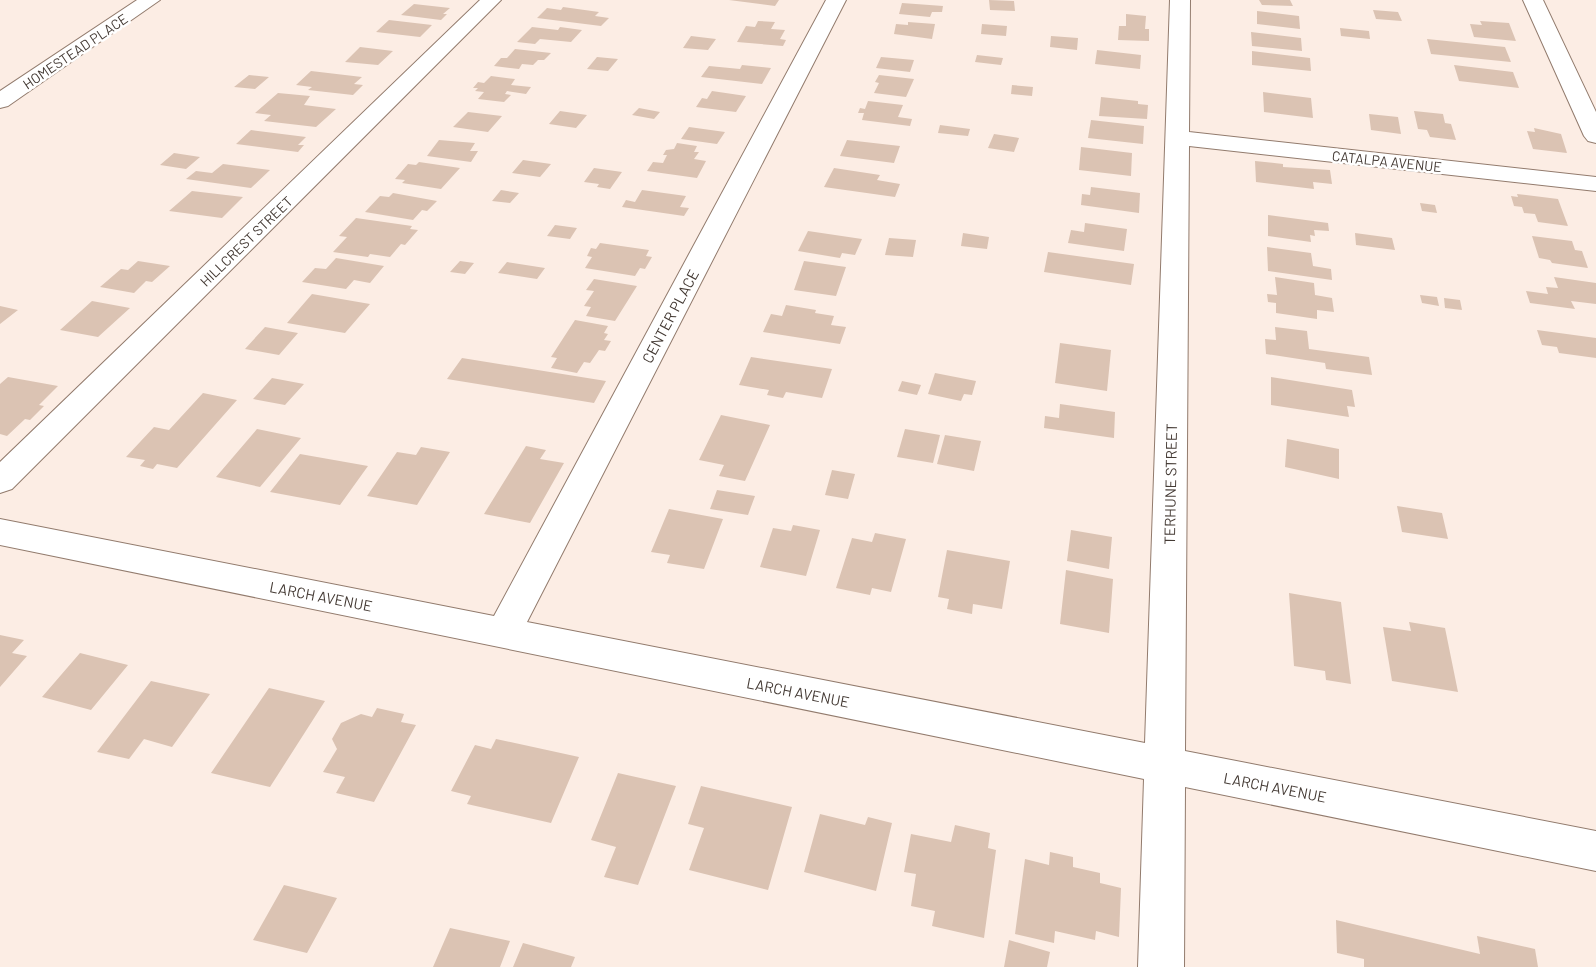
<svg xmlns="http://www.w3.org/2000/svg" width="1596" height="967" font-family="Barlow,sans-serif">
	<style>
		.building { fill: #dbc3b3 }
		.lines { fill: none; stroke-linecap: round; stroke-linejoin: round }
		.minor-casing { stroke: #927b6d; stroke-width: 2 }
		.minor { fill: #fff; fill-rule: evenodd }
		.labels { text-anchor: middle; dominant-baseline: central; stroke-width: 5; stroke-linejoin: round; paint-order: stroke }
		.far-street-label { font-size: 14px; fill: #443a34; stroke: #fff }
		.street-label { font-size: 15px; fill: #443a34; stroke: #fff }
	</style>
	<rect width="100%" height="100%" fill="#fcede4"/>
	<path class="building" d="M729,0H779L775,6Z
		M989,0L1014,1L1015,11L990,10Z
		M1259,0H1290L1293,6L1262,5Z
		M902,3L943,6L942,12H932L930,17L899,14Z
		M414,4L450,8L443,14H447L441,20L401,15Z
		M563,7L599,12L595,16L609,18L601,26L537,18L547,8L561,10Z
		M1373,10L1398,12L1402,21L1376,19Z
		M1257,11L1299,16L1300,29L1257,24Z
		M1126,14L1146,16L1145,29H1149V41L1118,40L1119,26H1126Z
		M389,20L432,25L420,37L376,32Z
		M758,21L775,22L771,29L785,30L780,39L786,40L783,46L737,42L746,26L755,27Z
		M1480,21L1509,23L1516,41L1474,37L1470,24L1482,25Z
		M908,22L935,24L932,39L894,34L896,24L908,25Z
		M982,24L1007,26L1006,36L981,34Z
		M532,27L558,30L560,27L582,30L571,42L540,39L535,44L517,42Z
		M1340,28L1369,31L1370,39L1341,36Z
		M1251,32L1301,38L1302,51L1252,46Z
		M691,36L716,39L708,50L683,48Z
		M1051,36L1078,38L1077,50L1050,47Z
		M1427,39L1505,47L1511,62L1431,54Z
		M360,47L393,51L378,65L345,62Z
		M515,49L551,53L544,60H538L533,65L522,64L519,69L494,66L501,58H507Z
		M1097,50L1141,55L1140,69L1095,64Z
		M1252,51L1310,58L1311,71L1252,65Z
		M977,55L1003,58L1001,65L975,62Z
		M597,57L618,59L608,71L587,69Z
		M881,57L914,60L910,72L876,68Z
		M742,65L771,68L762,84L701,77L709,66L740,69Z
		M1454,65L1513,72L1519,88L1459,81Z
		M311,71L362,77L354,84L363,85L353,95L308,90L312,87L296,85Z
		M249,75L269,77L255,89L234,87Z
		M879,75L914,79L906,97L874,93L879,83L875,82Z
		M491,76L515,79L511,85L531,87L526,94L507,91L505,94L511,95L504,102L478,99L484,92L475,91L478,88H473L478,82L484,83Z
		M1012,85L1033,87L1032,96L1011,94Z
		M712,91L746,96L736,112L696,107L702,98L707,99Z
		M1263,92L1311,98L1313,118L1264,112Z
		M278,93L310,96L304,105L336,109L316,127L264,121L271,115L255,113Z
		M1101,97L1138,101V104L1148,105L1147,119L1099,116Z
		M868,101L903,105L898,117L912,119L910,126L862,120L864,113H858L860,108L865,109Z
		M639,108L660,112L654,119L632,115Z
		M560,111L587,115L576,128L549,124Z
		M1414,111L1443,114L1445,123L1451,124L1456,140L1430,137L1427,130L1418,129Z
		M468,112L502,116L488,132L453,127Z
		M1369,114L1398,117L1401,134L1371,130Z
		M1091,120L1144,126L1143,144L1088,138Z
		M940,125L970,129L968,136L938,133Z
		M689,127L725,132L717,144L681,139Z
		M1534,128L1561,134L1567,153L1533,149L1527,131L1535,132Z
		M251,130L306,137L298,145H304L298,152L236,144Z
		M994,134L1019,138L1014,152L988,148Z
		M439,140L475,143L470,151H478L471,162L427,156Z
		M847,140L900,146L894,163L840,156Z
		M677,143L697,146L694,152H699L694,159L706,161L697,178L647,171L653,162L663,163L667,155H663L666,150L674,149Z
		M1081,147L1132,153L1131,176L1079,170Z
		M174,153L200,157L186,169L160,165Z
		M523,160L551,164L540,177L512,173Z
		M1255,161L1283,164V167L1330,170L1332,184L1313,182L1314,189L1256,182Z
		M419,162L460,168L441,189L402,183L405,180L395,179L408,164L416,165Z
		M223,164L270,170L251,188L186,179L196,171L212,173Z
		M594,168L622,172L610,189L597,187L599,184L584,182Z
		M834,168L880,175L877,180L900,184L895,197L824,187Z
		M1091,187L1140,193L1139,213L1081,205L1082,194L1090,195Z
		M501,190L519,193L510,203L492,201Z
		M642,190L686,196L680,207L689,208L684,216L622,207L626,200L635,202Z
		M192,191L243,197L222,218L169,211Z
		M393,193L437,201L427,211L422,210L413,220L365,212L380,196L389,197Z
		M1517,194L1558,199L1568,226L1538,222L1535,214L1524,213L1522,207L1514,206L1511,196L1518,197Z
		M1420,203L1435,205L1437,213L1422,211Z
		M1268,215L1328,223L1329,231L1314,230L1315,236L1310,235L1311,242L1268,236Z
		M356,218L412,226L410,229L418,230L405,245L401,244L390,257L370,254L368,257L333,252L347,237L339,236Z
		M1085,223L1127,229L1124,251L1068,243L1071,230L1084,232Z
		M555,225L577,228L570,239L547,236Z
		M808,231L862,239L855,255L842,253L840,258L798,251Z
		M963,233L989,237L987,249L961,246Z
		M1355,233L1392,238L1395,250L1356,245Z
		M1532,236L1572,241L1575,250L1582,251L1588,268L1552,263L1550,260L1539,258Z
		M889,238L916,240L913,257L885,255Z
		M600,243L649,250L646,256L652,257L645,269L640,268L635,276L585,268L592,257L587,256L591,248L596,249Z
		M1267,247L1311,253L1313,266L1331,269L1332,280L1268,271Z
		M1048,252L1134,264L1131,285L1044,272Z
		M336,258L384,266L370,283L354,280L346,289L302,282L315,268L326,269Z
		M138,261L170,266L152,282L146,281L134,293L100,287L121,269L128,270Z
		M460,261L474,263L465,274L450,272Z
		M804,261L846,267L836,296L794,290Z
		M507,262L545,268L537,279L498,273Z
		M1275,277L1314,283L1315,295L1332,298L1334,312L1317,310V319L1276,313V303L1268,302L1267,294L1277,295Z
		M1554,277L1596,283V304L1571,301L1575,309L1530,303L1526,291L1548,294L1546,287L1558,288Z
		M594,279L637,286L615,321L586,316L591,307L584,306L594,291L586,290Z
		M312,294L370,304L345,333L287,323Z
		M1420,295L1437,297L1439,306L1422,303Z
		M1444,298L1460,300L1462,310L1445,308Z
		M92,301L130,308L98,337L60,330Z
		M786,305L816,310L815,313L834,316L831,325L846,327L840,344L763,332L771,314L782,316Z
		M0,306L18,310L0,324Z
		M575,320L608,326L604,333L608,334L604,340L611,341L605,351L599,350L590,363L584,362L577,373L551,368L557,358L551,357Z
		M265,327L298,333L279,355L245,349Z
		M1275,327L1307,331L1309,349L1369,357L1372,375L1326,369L1325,363L1266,354L1265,339L1276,340Z
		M1537,330L1596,338V358L1559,353L1557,347L1542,345Z
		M1060,343L1111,350L1107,391L1055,383Z
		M751,357L832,369L822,398L786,392L783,398L767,395L769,390L739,385Z
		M462,358L606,381L594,403L447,379Z
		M935,373L976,381L972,395L964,394L961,401L928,394Z
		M8,377L58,386L39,405L44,406L30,420L25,419L7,436L0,434V384Z
		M1271,377L1352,390L1355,407L1347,406L1349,417L1271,405Z
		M272,378L304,384L285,405L253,399Z
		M902,381L921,385L917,395L898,391Z
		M203,393L237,400L177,468L157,464L153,469L140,466L145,460L126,457L154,427L169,430Z
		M1060,404L1115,412L1114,438L1044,428L1045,416L1059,418Z
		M721,415L770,425L745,481L719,476L724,465L699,460Z
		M257,429L301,438L260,487L216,477Z
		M905,429L940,435L933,463L897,457Z
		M945,435L981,441L974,471L937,464Z
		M1287,439L1339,449V479L1285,467Z
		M526,446L546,450L540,459L564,463L530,523L484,514Z
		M421,447L450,452L417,505L367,496L397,452L416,455Z
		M300,454L368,466L340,505L270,492Z
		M832,470L855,474L848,499L825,495Z
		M717,490L755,496L748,515L710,509Z
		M1397,506L1442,513L1448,539L1402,532Z
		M669,509L723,519L704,569L667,563L670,555L651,552Z
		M793,525L820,530L806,576L760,567L773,528L791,531Z
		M1071,530L1112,537L1109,569L1067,561Z
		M875,533L906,539L891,592L872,588L870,595L836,588L852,538L872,542Z
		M947,550L1010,561L1002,609L973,604L972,614L947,609L949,599L938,597Z
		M1066,570L1113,579L1109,633L1060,624Z
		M1289,593L1341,602L1351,684L1326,680L1325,671L1294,666Z
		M1409,622L1445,628L1458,692L1392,681L1383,627L1411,631Z
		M0,635L24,640L12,653L27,656L0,687Z
		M80,653L128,665L91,710L42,697Z
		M151,681L210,694L172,747L144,739L129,759L97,752Z
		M269,688L325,701L270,787L211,773Z
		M377,708L404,714L401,722L416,725L374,802L336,793L345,777L323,772L337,749L332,739L341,723L361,714L372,717Z
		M496,739L579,757L551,823L467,804L471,796L451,791L475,745L491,749Z
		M618,773L676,786L638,885L604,877L616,847L591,840Z
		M701,786L792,807L768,890L689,870L704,828L688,824Z
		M820,814L865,825L868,817L892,823L876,891L804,872Z
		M955,825L990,833L988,848L996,850L984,938L932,926L935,911L911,906L916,874L904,872L911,834L951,842Z
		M1050,852L1073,857V867L1100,873V883L1121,888L1119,937L1096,931L1095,940L1055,931L1054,943L1015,934L1025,859L1049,865Z
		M284,885L337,898L307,953L253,940Z
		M1336,920L1480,954L1477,936L1535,949L1538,967H1364V959L1337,953Z
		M450,928L510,941L500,967H433Z
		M1009,940L1050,952L1047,967H1004Z
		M523,943L575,957L571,967H513Z"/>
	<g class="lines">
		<defs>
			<path id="minor" d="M137,0H160L8,106L0,108V91Z
				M480,0H501L12,489L0,493V462Z
				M826,0H846L527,622L1145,743L1170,0H1190L1189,132L1596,177V191L1189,146L1185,751L1596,831V871L1185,787L1184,967H1138L1144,779L0,545V519L494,616Z
				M1523,0H1543L1596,112V143L1588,141L1584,136Z"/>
		</defs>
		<use href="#minor" class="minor-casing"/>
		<use href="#minor" class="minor"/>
	</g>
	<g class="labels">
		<g class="far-street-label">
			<text transform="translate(75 51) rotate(-34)">HOMESTEAD PLACE</text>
			<text transform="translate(1387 161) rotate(6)">CATALPA AVENUE</text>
			<text transform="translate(246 241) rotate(-44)">HILLCREST STREET</text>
		</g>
		<g class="street-label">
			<text transform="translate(670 316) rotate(-62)">CENTER PLACE</text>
			<text transform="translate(1170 484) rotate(-89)">TERHUNE STREET</text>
			<text transform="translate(321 596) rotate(11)">LARCH AVENUE</text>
			<text transform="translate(798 692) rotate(11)">LARCH AVENUE</text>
			<text transform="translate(1275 787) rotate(11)">LARCH AVENUE</text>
		</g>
	</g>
</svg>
